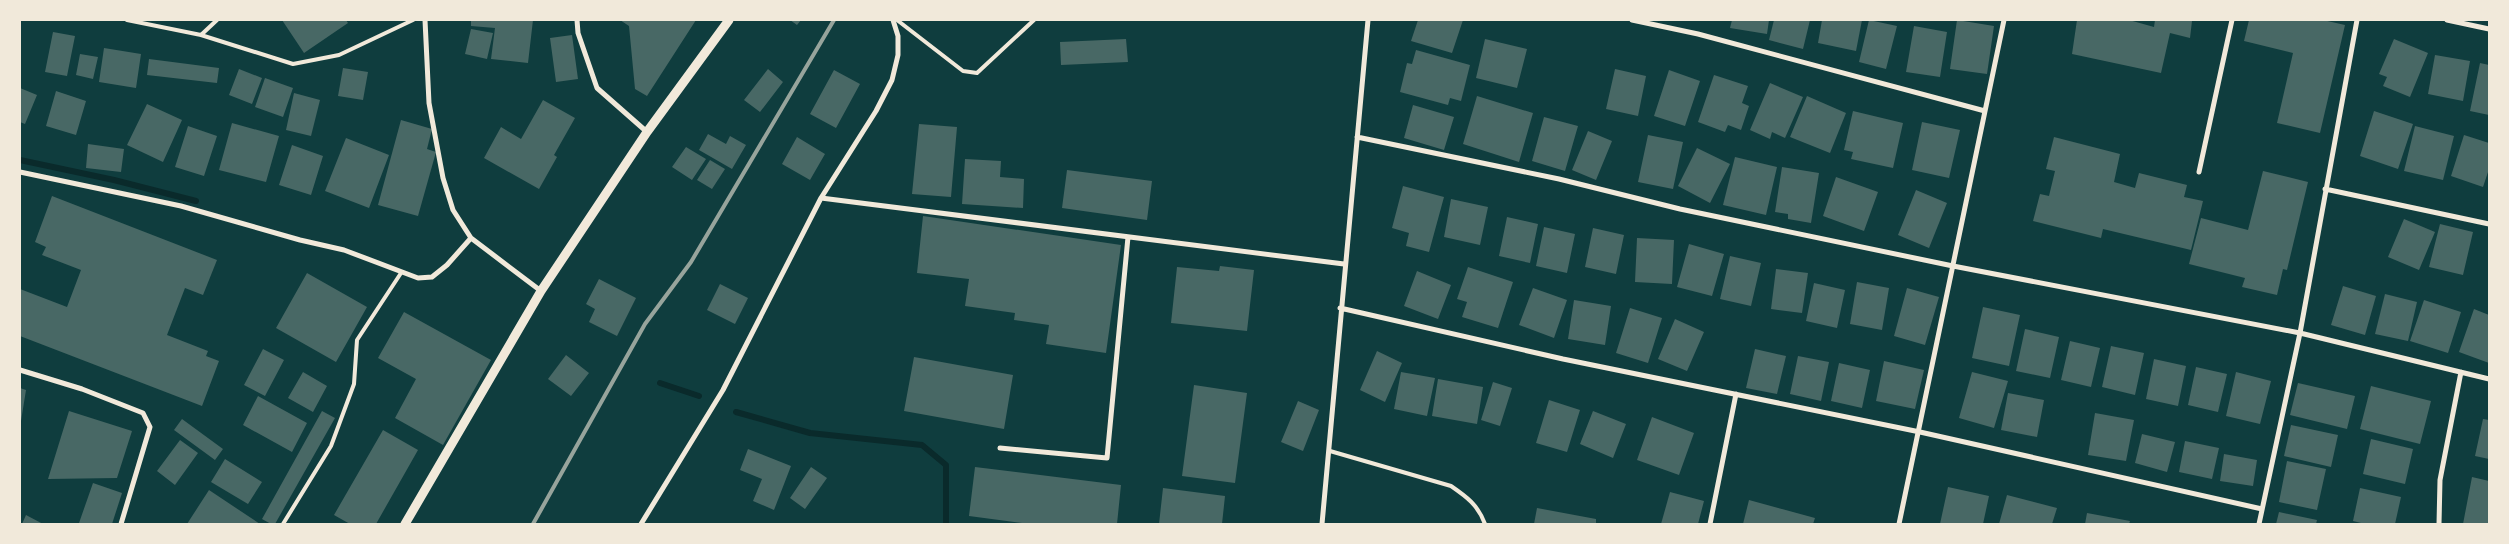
<svg xmlns="http://www.w3.org/2000/svg" width="2509" height="544" font-family="'Golos Text',sans-serif">
	<style>
		.lines { fill: none; stroke-linecap: round; stroke-linejoin: round }
		.stream { stroke: #0a2a2b; stroke-width: 6 }
		.building { fill: #486865 }
		.service { stroke: #f1e9da; stroke-width: 4 }
		.minor { stroke: #f1e9da; stroke-width: 5 }
		.tertiary { stroke: #f1e9da; stroke-width: 9 }
		.rail { stroke: #97a49c; stroke-width: 4 }
	</style>
	<rect width="100%" height="100%" fill="#0f3d3e"/>
	<g class="lines">
		<path class="stream" d="M20,160L114,180L196,201
			M660,383L699,396
			M736,412L810,433L922,445L946,465V524"/>
	</g>
	<path class="building" d="M282,20H346L348,23L304,53Z
		M471,20H533L528,63L491,59L495,28L471,26Z
		M620,20H696L647,96L635,89L629,26Z
		M790,20H801L797,25Z
		M1418,20H1463L1452,53L1411,41Z
		M1732,20H1769L1767,34L1730,28Z
		M1774,20H1810L1803,49L1769,40Z
		M1822,20H1862L1856,51L1818,43Z
		M1869,20L1897,26L1886,69L1859,62Z
		M1957,20L1994,26L1987,74L1950,69Z
		M2077,20H2129L2154,27L2155,20L2192,21L2190,38L2170,33L2161,73L2072,54Z
		M2249,20H2323L2345,25L2320,133L2277,123L2293,53L2244,41Z
		M1914,26L1947,32L1940,77L1906,72Z
		M471,29L493,33L487,59L465,54Z
		M53,32L75,36L67,76L45,72Z
		M572,35L578,79L556,82L550,38Z
		M1126,39L1128,62L1061,65L1060,42Z
		M1485,39L1527,49L1517,88L1476,78Z
		M2394,39L2428,53L2410,97L2383,86L2387,77L2379,74Z
		M104,48L141,54L136,88L99,82Z
		M1416,50L1470,65L1461,101L1450,98L1448,105L1400,92L1407,63L1412,64Z
		M80,54L98,57L93,79L76,75Z
		M2435,55L2470,61L2463,101L2428,94Z
		M149,59L219,68L217,83L147,75Z
		M2480,63L2489,65V115L2470,111Z
		M343,68L368,72L363,100L338,96Z
		M239,69L262,78L252,104L229,95Z
		M768,69L783,82L760,112L744,100Z
		M1615,69L1646,76L1638,116L1606,109Z
		M834,70L860,84L836,128L810,114Z
		M1669,70L1700,81L1685,126L1654,116Z
		M1714,75L1748,86L1742,103L1749,106L1741,130L1728,125L1725,132L1698,122Z
		M265,78L293,88L283,117L255,107Z
		M1770,83L1803,97L1785,138L1772,132L1770,139L1750,130Z
		M20,88L37,95L25,124L20,122Z
		M56,91L86,101L76,135L46,126Z
		M294,93L320,100L311,136L286,130Z
		M1477,96L1533,113L1519,162L1463,144Z
		M1807,96L1846,113L1830,153L1790,137Z
		M543,100L575,118L554,155L557,157L539,189L484,158L501,127L521,139Z
		M147,104L182,120L163,162L127,145Z
		M1413,105L1454,117L1444,150L1404,138Z
		M1853,111L1903,123L1893,168L1851,159L1853,152L1844,150Z
		M2374,111L2413,124L2398,169L2360,156Z
		M1544,117L1578,126L1565,171L1532,161Z
		M401,120L432,129L427,149L436,152L418,216L378,205Z
		M1922,122L1960,130L1949,178L1912,170Z
		M232,123L279,136L266,182L219,170Z
		M919,124L957,127L951,197L912,194Z
		M188,126L217,136L204,176L175,167Z
		M2415,126L2454,136L2443,180L2404,171Z
		M1588,131L1612,141L1596,180L1572,170Z
		M708,134L726,144L730,136L746,145L732,169L699,150Z
		M1648,135L1683,142L1673,189L1638,182Z
		M2464,135L2489,143V169L2483,187L2451,176Z
		M797,137L825,154L810,180L782,164Z
		M2054,137L2120,154L2114,182L2135,188L2139,173L2187,185L2184,197L2203,201L2191,250L2103,229L2101,238L2033,221L2040,194L2049,196L2055,171L2046,169Z
		M346,138L389,155L369,208L325,191Z
		M88,144L124,149L121,172L86,168Z
		M292,145L323,156L311,195L279,185Z
		M686,147L706,159L692,180L672,167Z
		M1697,148L1730,164L1710,203L1678,186Z
		M1735,157L1777,167L1766,215L1723,205Z
		M965,159L1001,161L1000,177L1024,179L1023,208L962,204Z
		M710,160L725,169L712,189L697,180Z
		M1782,167L1819,173L1811,223L1788,219V214L1775,212Z
		M1067,170L1152,181L1147,220L1062,208Z
		M2263,171L2308,182L2287,270L2283,269L2277,295L2242,287L2245,278L2189,264L2201,218L2248,230Z
		M1836,177L1878,192L1864,231L1823,216Z
		M1403,186L1444,197L1429,252L1406,246L1409,233L1392,228Z
		M1916,190L1947,203L1929,248L1898,235Z
		M52,196L217,260L203,295L185,288L167,335L208,351L206,356L219,361L202,406L20,336V289L67,307L81,270L42,255L46,247L35,242Z
		M1451,199L1488,207L1480,245L1444,237Z
		M923,216L1121,245L1106,353L1046,344L1049,325L1014,320L1015,313L965,306L969,279L917,273Z
		M1507,217L1538,224L1530,263L1499,256Z
		M2404,219L2435,232L2419,270L2388,257Z
		M2440,224L2473,232L2463,275L2429,267Z
		M1544,227L1575,234L1567,273L1536,266Z
		M1593,228L1624,235L1616,274L1585,267Z
		M1637,238L1674,240L1672,284L1635,282Z
		M1689,244L1724,254L1712,296L1677,287Z
		M1730,256L1761,263L1751,306L1720,299Z
		M1220,266L1254,270L1247,331L1171,323L1177,267L1219,271Z
		M1468,267L1513,282L1498,328L1462,317L1467,302L1457,299Z
		M1776,269L1808,273L1802,313L1771,309Z
		M1417,271L1451,285L1438,319L1404,306Z
		M307,273L367,307L336,362L276,328Z
		M599,279L636,298L617,336L589,322L595,309L586,304Z
		M1857,282L1889,288L1882,330L1850,324Z
		M1814,283L1845,290L1837,328L1806,321Z
		M720,284L748,298L735,324L707,310Z
		M2343,286L2376,296L2365,335L2331,325Z
		M1533,288L1567,300L1554,338L1519,325Z
		M1907,288L1939,297L1925,345L1894,336Z
		M2385,294L2417,302L2408,341L2375,334Z
		M1574,300L1611,306L1605,345L1568,339Z
		M2424,300L2461,312L2448,353L2410,341Z
		M1983,307L2020,315L2009,366L1972,358Z
		M1630,308L1662,318L1648,363L1616,353Z
		M2474,309L2489,315V363L2459,352Z
		M404,312L491,360L443,445L395,418L416,379L378,358Z
		M1675,319L1704,332L1687,371L1658,359Z
		M2025,329L2059,337L2050,378L2016,371Z
		M2070,341L2100,348L2091,387L2061,380Z
		M2111,346L2144,353L2135,395L2102,387Z
		M263,349L284,360L265,396L244,385Z
		M1755,349L1786,356L1777,394L1746,388Z
		M1377,351L1402,363L1385,402L1360,390Z
		M566,355L589,373L571,396L548,379Z
		M1798,356L1829,362L1821,401L1790,394Z
		M914,357L1013,375L1004,429L904,411Z
		M2154,359L2186,366L2178,406L2146,399Z
		M1884,361L1924,370L1915,409L1876,401Z
		M1839,363L1870,370L1862,408L1831,401Z
		M2196,367L2227,374L2218,412L2188,405Z
		M303,372L327,386L313,412L288,398Z
		M1401,372L1435,378L1427,416L1394,409Z
		M1972,372L2008,381L1994,428L1959,418Z
		M2236,372L2271,381L2260,424L2226,416Z
		M1438,379L1483,387L1477,424L1432,416Z
		M1493,382L1512,388L1500,426L1481,420Z
		M2298,383L2355,396L2347,429L2290,415Z
		M1194,385L1247,393L1235,483L1182,476Z
		M2371,386L2431,401L2420,444L2360,429Z
		M20,388L26,390L21,421H20Z
		M2008,393L2044,400L2037,437L2001,430Z
		M258,396L307,423L292,452L243,425Z
		M1549,400L1580,410L1567,452L1536,443Z
		M1298,401L1319,410L1303,451L1281,442Z
		M69,411L132,431L117,478L48,479Z
		M322,411L335,418L275,524H271L262,519Z
		M1593,411L1626,424L1613,458L1580,444Z
		M2095,413L2134,420L2126,461L2088,455Z
		M1652,417L1694,433L1679,475L1637,460Z
		M182,419L223,449L215,460L174,430Z
		M2483,419L2489,420V459L2475,456Z
		M2291,425L2338,435L2331,467L2284,456Z
		M383,430L418,450L376,524H350L334,515Z
		M2142,434L2175,442L2167,472L2135,463Z
		M2371,439L2413,449L2405,484L2363,474Z
		M180,440L198,453L175,485L157,471Z
		M2185,441L2219,448L2212,479L2179,472Z
		M748,449L791,466L774,510L753,501L762,479L740,470Z
		M2224,454L2257,460L2253,486L2220,481Z
		M225,459L262,482L248,504L211,482Z
		M2287,461L2326,469L2317,510L2279,502Z
		M811,467L827,478L805,509L790,498Z
		M975,467L1121,485L1117,524H1030L969,516Z
		M2472,477L2489,481V524H2463Z
		M93,483L122,493L112,524L79,523Z
		M1948,487L1989,496L1983,524H1940Z
		M1163,488L1225,496L1222,524H1159Z
		M2360,488L2401,497L2395,524H2365L2353,521Z
		M209,490L260,524H187Z
		M1670,492L1704,501L1698,524H1661Z
		M2007,495L2057,508L2052,524H1999Z
		M1749,500L1815,518L1813,524H1743Z
		M1537,508L1596,519V524H1534Z
		M2279,512L2317,520L2316,524H2276Z
		M2087,513L2130,521L2129,524H2085Z
		M26,515L43,524H22Z"/>
	<g class="lines">
		<path class="service" d="M127,20L201,35L293,64L339,55L413,20
			M897,20L963,71L977,73L1034,20
			M201,35L217,20
			M1330,451L1451,486C1467,497 1478,505 1485,524
			M283,524L331,446L354,384L357,340L401,273"/>
		<path class="minor" d="M425,20L429,103L443,178L453,210L471,238L541,291
			M577,20L578,33L597,88L647,132
			M1632,20L1698,34L1985,111
			M2447,20L2489,29
			M1357,137L1559,179L1680,209L1953,266L2300,333L2489,379
			M20,172L181,206L300,240L344,250L418,278L432,277L447,265L471,238
			M2199,172L2232,20
			M2325,189L2489,224
			M821,198L1344,264
			M1340,308L1563,359L1920,432L2262,509
			M20,370L82,389L143,413L150,427L121,524
			M1000,448L1107,458L1128,237
			M641,524L723,390L821,198L876,111L892,80L898,55V36L893,20
			M1322,524L1368,20
			M1710,524L1736,394
			M1899,524L2004,20
			M2259,524L2300,333L2357,20
			M2439,524L2440,480L2461,372"/>
		<path class="tertiary" d="M405,524L541,291L647,132L729,20"/>
		<path class="rail" d="M533,524L645,324L691,262L834,20"/>
	</g>
	<rect width="2509" height="544" fill="none" stroke="#f1e9da" stroke-width="42"/>
</svg>
